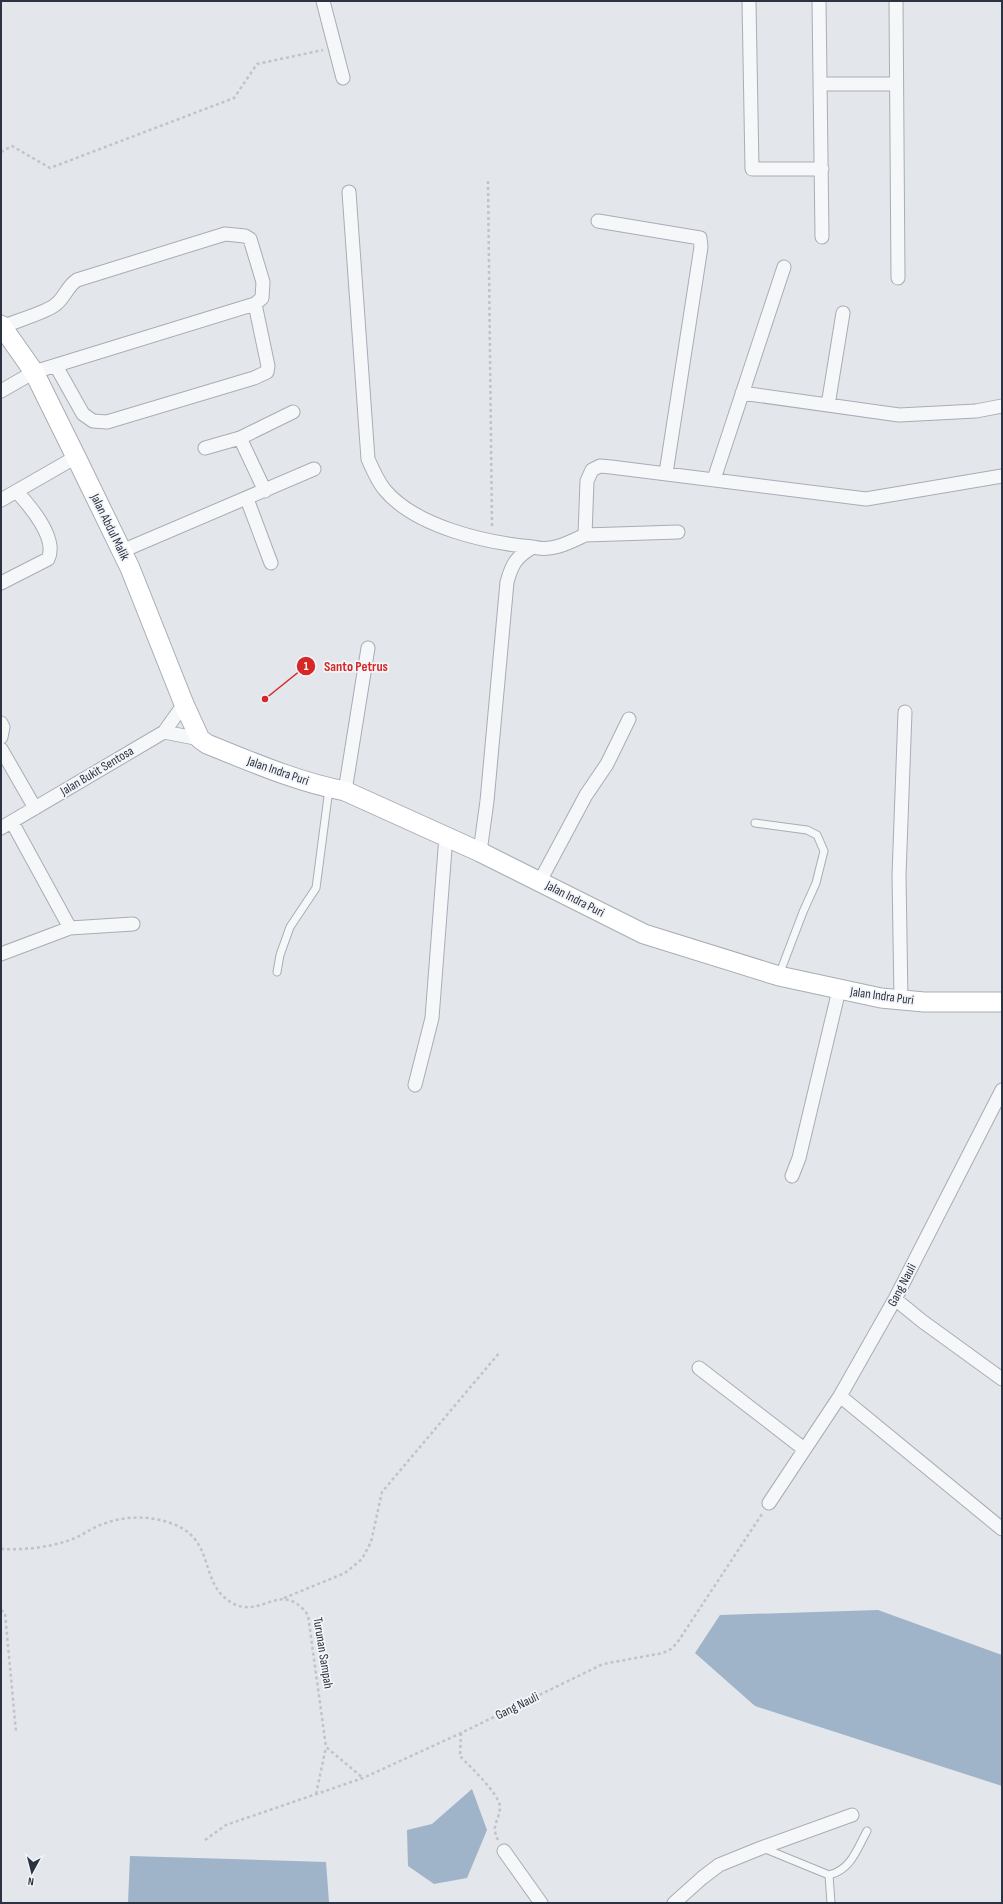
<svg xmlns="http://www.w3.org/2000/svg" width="1003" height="1904" font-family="'Sofia Sans Condensed',sans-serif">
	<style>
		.water { fill: #9fb3c9 }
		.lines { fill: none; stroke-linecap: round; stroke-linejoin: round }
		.lane-casing { stroke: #a8adb5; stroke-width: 9 }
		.street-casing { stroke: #a8adb5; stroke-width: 15 }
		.secondary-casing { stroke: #a8adb5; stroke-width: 21 }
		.path { stroke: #c0c4c9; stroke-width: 2.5; stroke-dasharray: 3 3; stroke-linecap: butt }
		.lane { stroke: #f5f7f9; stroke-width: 7 }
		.street { stroke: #f5f7f9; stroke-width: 13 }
		.secondary { stroke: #fff; stroke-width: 19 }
		.labels { text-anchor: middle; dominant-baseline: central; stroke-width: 3.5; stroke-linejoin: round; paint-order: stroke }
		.street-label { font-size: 13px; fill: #2b3342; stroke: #f3f5f8 }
		.leader { fill: none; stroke: #d62828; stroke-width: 1.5 }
		.callout-dot { fill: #d62828; stroke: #f3f5f8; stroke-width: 1.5 }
		.mark-label { font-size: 12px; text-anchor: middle; font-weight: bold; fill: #fff }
		.callout-label { font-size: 14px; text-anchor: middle; font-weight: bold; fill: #d62828; stroke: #f3f5f8; stroke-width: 3.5; stroke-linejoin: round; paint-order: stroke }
	</style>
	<rect width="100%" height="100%" fill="#e3e6eb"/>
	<path class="water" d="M878,1610L1002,1655V1786L755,1706L695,1653L720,1615Z
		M472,1789L487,1830L467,1878L434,1884L408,1866L407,1830L432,1824Z
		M130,1856L326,1862L329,1902L128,1903Z"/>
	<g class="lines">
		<defs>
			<path id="lane" d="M755,823L807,830L817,835L824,851L816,883L803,912L779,975
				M277,972L280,955L290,927L316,888L329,789
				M763,1848L829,1875C851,1870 857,1849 867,1831
				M829,1875L831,1903"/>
			<path id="street" d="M323,1L343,78
				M749,1L752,169H822
				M819,1L822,237
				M896,1L898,278
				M821,84H896
				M349,192L368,459C373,470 377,480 384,489C415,527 487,543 533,547
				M598,221L700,238L701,247L666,473
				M56,366L83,414L93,421L107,422L254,378L267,372L268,366L255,304
				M1,391L34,372L255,304L262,298L263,282L250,239L245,236L225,234L77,280C67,286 65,298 55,305C45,313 15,321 2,327
				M742,393L899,415L976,411L1002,406
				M828,405L843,313
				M205,448L240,438
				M714,479L784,267
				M265,491L240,438L293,412
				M247,499L271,563
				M1,500L76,457
				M585,535L678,532
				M122,551L314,469
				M1,583L48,559C58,539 30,506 17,492
				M1,723L3,727L1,737
				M164,732L200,739
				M1,749L35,808
				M345,791L368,648
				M12,822L70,928
				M1,828L164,732L184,704
				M480,852L487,801L507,582C512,564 516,557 533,547C552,552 568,543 585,535L587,481L592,470L600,466L611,467L866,499L1002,476
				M540,881L586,795L607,764L629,719
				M1,954L70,928L133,924
				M901,1000L899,875L905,712
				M415,1085L432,1018L446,836
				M792,1176L799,1158L839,990
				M895,1299L922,1321L1002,1379
				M699,1368L804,1449
				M840,1396L1002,1529
				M769,1503L840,1396L895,1299L1002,1090
				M504,1851L541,1903
				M674,1903L702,1878L719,1865L761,1848L852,1815"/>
			<path id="secondary" d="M1,325L34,372L76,457L130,568L184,704L200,739L207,744C252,762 297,782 345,791L480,852L644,934L779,976L881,998L924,1002H1002"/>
		</defs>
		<use href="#lane" class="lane-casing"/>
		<use href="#street" class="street-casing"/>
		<use href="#secondary" class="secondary-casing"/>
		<path class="path" d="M1,152L12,146L50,168L234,98L257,64L323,50
			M488,181L492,527
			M1,1549C23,1550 46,1548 67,1541C81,1537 92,1527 106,1523C130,1514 163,1516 185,1530C214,1550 201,1587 234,1604C263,1618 281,1579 308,1615L326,1747L363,1778
			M284,1598L345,1573L362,1559L371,1542L382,1492L500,1352
			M1,1610L5,1613L16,1732
			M461,1733L460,1756C470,1767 499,1793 500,1807C500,1820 490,1825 498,1840
			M316,1794L326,1747
			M205,1840L226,1825L363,1778L461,1733L603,1664L663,1653L671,1649L677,1643L762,1514"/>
		<use href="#lane" class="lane"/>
		<use href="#street" class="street"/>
		<use href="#secondary" class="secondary"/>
	</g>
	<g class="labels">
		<g class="street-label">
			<text transform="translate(110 527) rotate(64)">Jalan Abdul Malik</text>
			<text transform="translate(97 771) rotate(-31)">Jalan Bukit Sentosa</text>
			<text transform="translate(278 771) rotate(19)">Jalan Indra Puri</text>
			<text transform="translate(575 899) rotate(27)">Jalan Indra Puri</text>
			<text transform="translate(882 996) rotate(8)">Jalan Indra Puri</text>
			<text transform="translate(902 1285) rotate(-62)">Gang Nauli</text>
			<text transform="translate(323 1653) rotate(81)">Turunan Sampah</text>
			<text transform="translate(517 1706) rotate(-26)">Gang Nauli</text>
		</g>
	</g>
	<path class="leader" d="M265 699L306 666"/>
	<g class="callout-dot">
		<circle cx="265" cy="699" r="4"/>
		<circle cx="306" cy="666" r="10"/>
	</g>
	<g class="mark-label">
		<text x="306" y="670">1</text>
	</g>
	<g class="callout-label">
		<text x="356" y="671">Santo Petrus</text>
	</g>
	<rect width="1003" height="1904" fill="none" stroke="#2b3342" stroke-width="4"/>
	<g transform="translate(32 1872) rotate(187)" stroke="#f3f5f8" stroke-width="3" paint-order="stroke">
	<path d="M0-3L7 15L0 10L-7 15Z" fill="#2b3342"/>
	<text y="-6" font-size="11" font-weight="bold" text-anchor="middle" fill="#2b3342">N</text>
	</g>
</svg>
